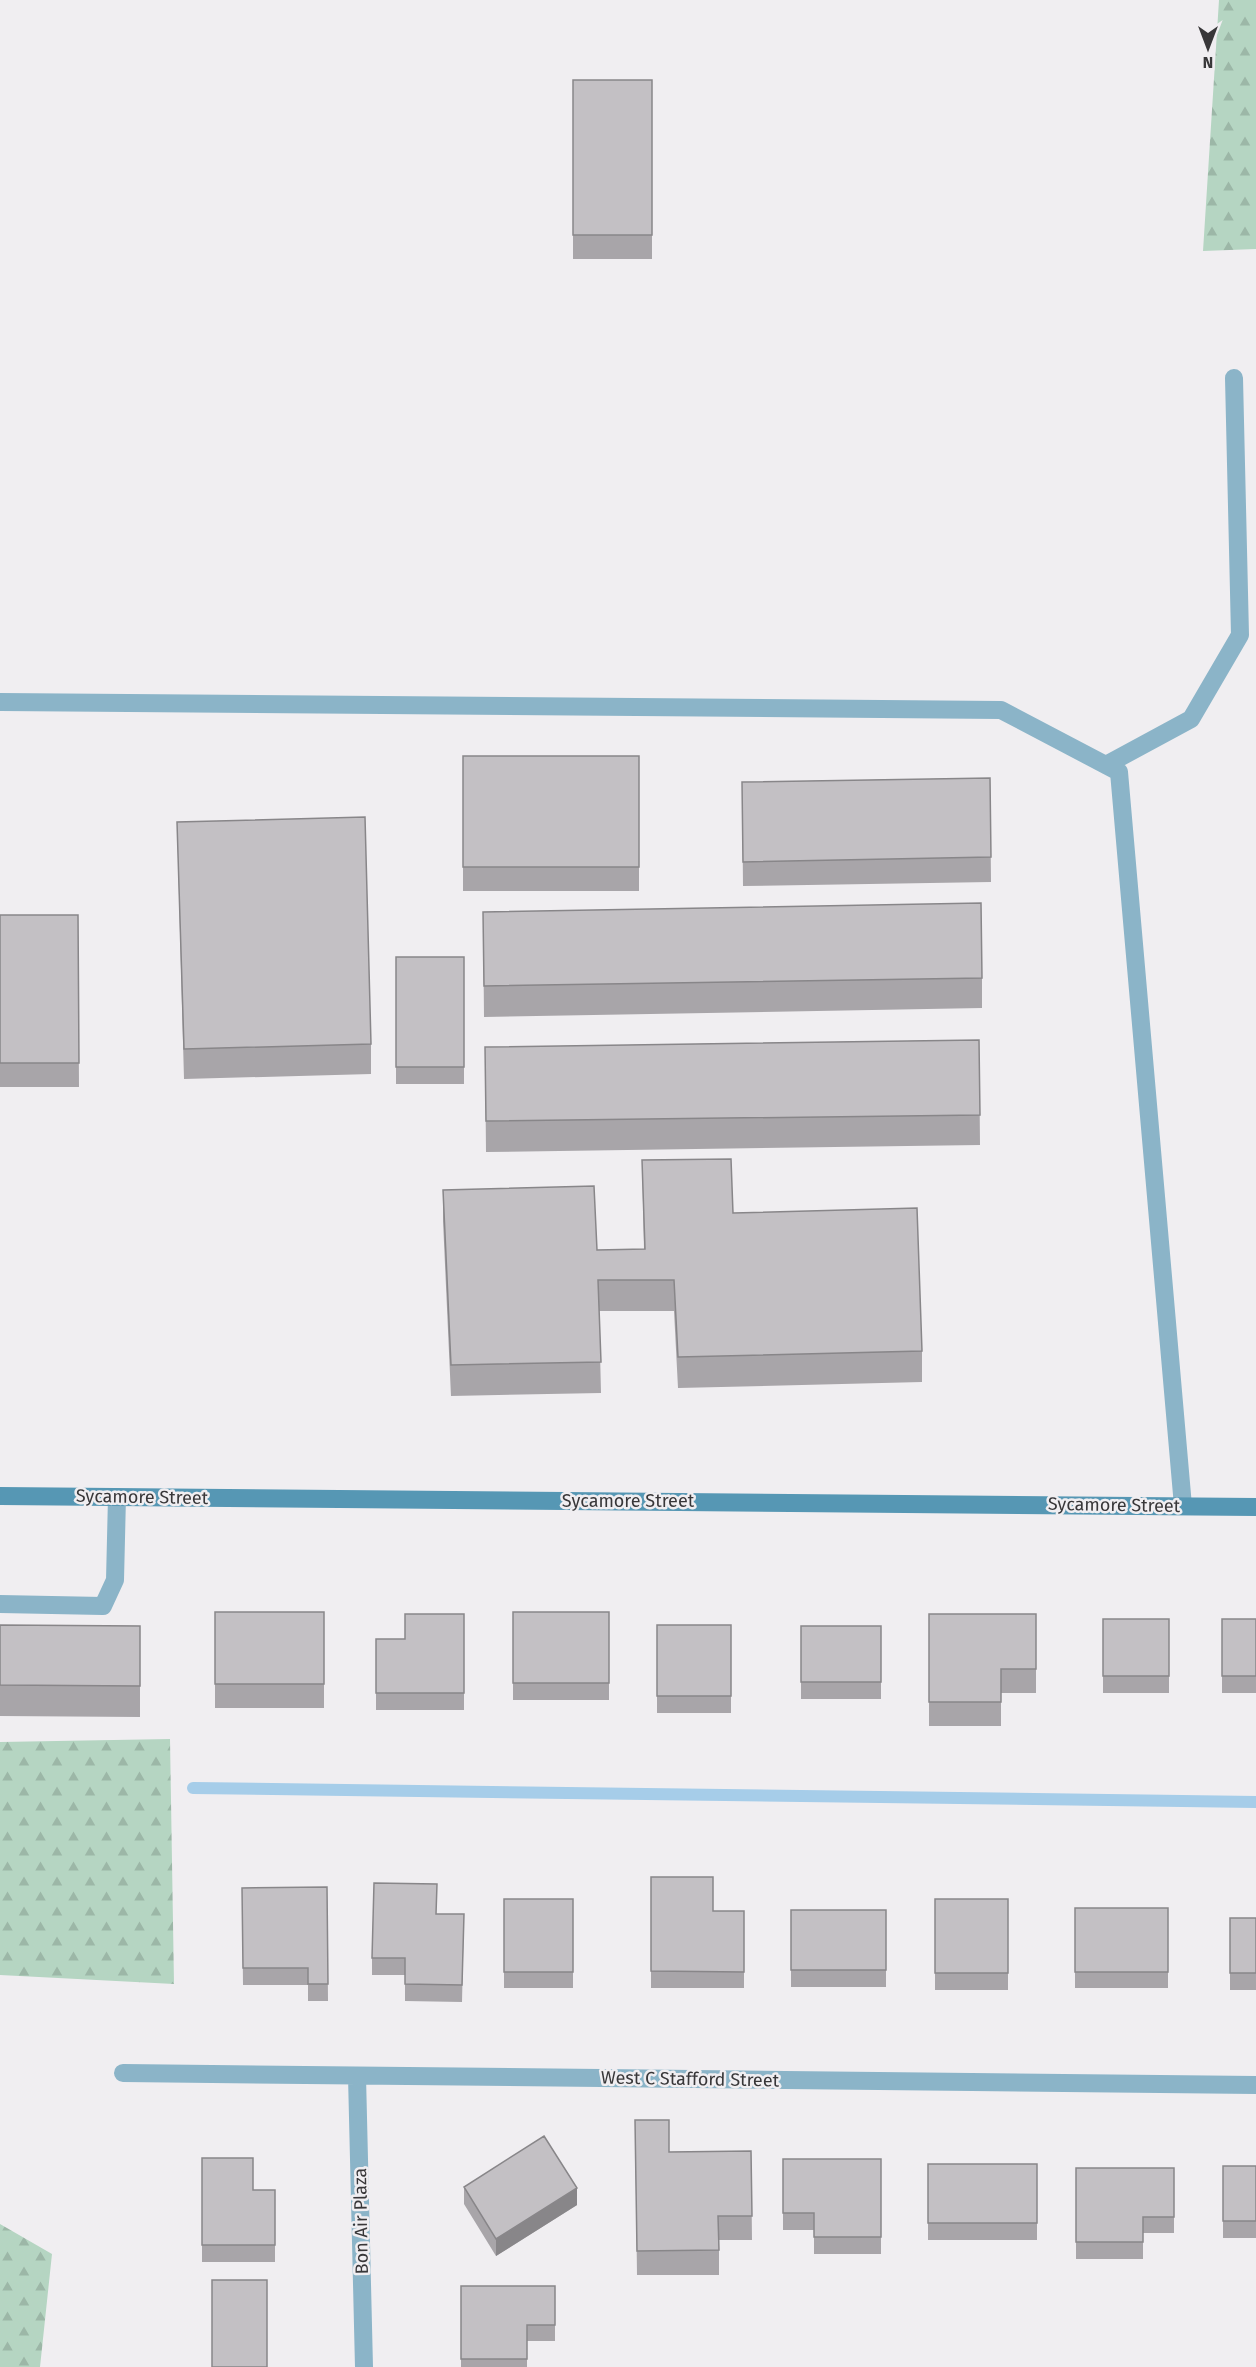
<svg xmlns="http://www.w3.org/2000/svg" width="1256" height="2367" font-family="'Fira Sans',sans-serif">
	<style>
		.forest { fill: url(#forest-firs) }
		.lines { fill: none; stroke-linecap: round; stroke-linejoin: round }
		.stream { stroke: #a6cde9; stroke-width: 12 }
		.lane { stroke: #8bb4c8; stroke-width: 18 }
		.street { stroke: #8bb4c8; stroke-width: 18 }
		.secondary { stroke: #5697b4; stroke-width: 18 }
		.wall { fill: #a8a5a9 }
		.shaded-wall { fill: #888689 }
		.building { fill: #c3c0c4; stroke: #888689; stroke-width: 1.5 }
		.labels { text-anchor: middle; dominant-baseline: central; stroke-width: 5; stroke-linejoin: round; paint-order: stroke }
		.street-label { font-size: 18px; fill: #383739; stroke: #f0eef1 }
	</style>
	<defs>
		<pattern id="forest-firs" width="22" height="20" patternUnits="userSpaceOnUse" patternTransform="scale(1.5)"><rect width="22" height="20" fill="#b5d5c2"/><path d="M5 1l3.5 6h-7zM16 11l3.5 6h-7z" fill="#9cb7a7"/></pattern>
	</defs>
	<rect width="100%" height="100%" fill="#f0eef1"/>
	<path class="forest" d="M1219,0H1256V249L1203,251Z
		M170,1739L174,1984L0,1975V1742Z
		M0,2224L52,2254L40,2367H0Z"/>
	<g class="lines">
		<path class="stream" d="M193,1788L1256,1802"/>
		<path class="lane" d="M0,702L1001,710L1119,772L1183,1506
			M1106,765L1191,719L1240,635L1234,378
			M0,1604L103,1606L115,1580L117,1497"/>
		<path class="street" d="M123,2073L1256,2085
			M357,2076L364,2367"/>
		<path class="secondary" d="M0,1496L1256,1507"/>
	</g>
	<path class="wall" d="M573,80H652V259H573Z
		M463,756H639V891H463Z
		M990,778L991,882L743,886L742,782Z
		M177,822L371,1044V1074L184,1079Z
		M483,912L982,978V1008L484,1017Z
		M0,915H78L79,1087H0Z
		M396,957H464V1084H396Z
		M979,1040L980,1145L486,1152L485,1047Z
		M642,1160L733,1213L922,1351V1382L678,1388L674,1311H599L601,1393L451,1396L443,1221V1190L597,1250L644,1249Z
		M215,1612H324V1708H215Z
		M513,1612H609V1700H513Z
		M464,1614V1710H376V1639H405Z
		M929,1614H1036V1693H1001V1726H929Z
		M1103,1619H1169V1693H1103Z
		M1222,1619H1256V1693H1222Z
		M0,1625L140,1626V1717L0,1716Z
		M657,1625H731V1713H657Z
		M801,1626H881V1699H801Z
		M651,1877L713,1911H744V1988H651Z
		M327,1887L328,2001H308V1985H243L242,1888Z
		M504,1899H573V1988H504Z
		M935,1899H1008V1990H935Z
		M1075,1908H1168V1988H1075Z
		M791,1910H886V1987H791Z
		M437,1914H464L462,2002L405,2001V1975H372V1958Z
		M1230,1918H1256V1990H1230Z
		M635,2120L669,2152L751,2151L752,2240H719V2275H637Z
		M202,2158L253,2190H275V2262H202Z
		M783,2159H881V2254H814V2230H783Z
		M928,2164H1037V2240H928Z
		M1223,2166H1256V2238H1223Z
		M1076,2168H1174V2233H1143V2259H1076Z
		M464,2187L577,2205L496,2256L464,2204Z
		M461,2286H555V2341H527V2367H461Z"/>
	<path class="shaded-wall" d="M577,2188V2205L496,2256V2239Z"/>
	<path class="building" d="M573,80H652V235H573Z
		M463,756H639V867H463Z
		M990,778L991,857L743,862L742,782Z
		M365,817L371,1044L184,1049L177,822Z
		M981,903L982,978L484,986L483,912Z
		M0,915H78L79,1063H0Z
		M396,957H464V1067H396Z
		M979,1040L980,1115L486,1121L485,1047Z
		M731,1159L733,1213L917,1208L922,1351L678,1357L674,1280H598L601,1362L451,1365L443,1190L594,1186L597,1250L645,1249L642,1160Z
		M215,1612H324V1684H215Z
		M513,1612H609V1683H513Z
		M405,1614H464V1693H376V1639H405Z
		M929,1614H1036V1669H1001V1702H929Z
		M1103,1619H1169V1676H1103Z
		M1222,1619H1256V1676H1222Z
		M0,1625L140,1626V1686L0,1685Z
		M657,1625H731V1696H657Z
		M801,1626H881V1682H801Z
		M651,1877H713V1911H744V1972L651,1971Z
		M374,1883L437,1884L436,1914H464L462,1985L405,1984V1958H372Z
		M327,1887L328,1984H308V1968H243L242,1888Z
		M504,1899H573V1972H504Z
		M935,1899H1008V1973H935Z
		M1075,1908H1168V1972H1075Z
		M791,1910H886V1970H791Z
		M1230,1918H1256V1973H1230Z
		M635,2120H669V2152L751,2151L752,2216H718L719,2250L637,2251Z
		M544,2136L577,2188L496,2239L464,2187Z
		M202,2158H253V2190H275V2245H202Z
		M783,2159H881V2237H814V2213H783Z
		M928,2164H1037V2223H928Z
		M1223,2166H1256V2221H1223Z
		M1076,2168H1174V2217H1143V2242H1076Z
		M212,2280H267V2367H212Z
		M461,2286H555V2325H527V2359H461Z"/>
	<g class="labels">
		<g class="street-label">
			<text transform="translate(142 1497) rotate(1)">Sycamore Street</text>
			<text x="628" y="1501">Sycamore Street</text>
			<text transform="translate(1114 1505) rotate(1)">Sycamore Street</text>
			<text transform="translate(690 2079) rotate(1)">West C Stafford Street</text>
			<text transform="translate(361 2221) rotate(-91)">Bon Air Plaza</text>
		</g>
	</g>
	<g transform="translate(1208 48) rotate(180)" stroke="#f0eef1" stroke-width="4.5" paint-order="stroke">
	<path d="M0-4.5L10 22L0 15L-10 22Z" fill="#383739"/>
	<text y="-9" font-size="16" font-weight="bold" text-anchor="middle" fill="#383739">N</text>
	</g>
</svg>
